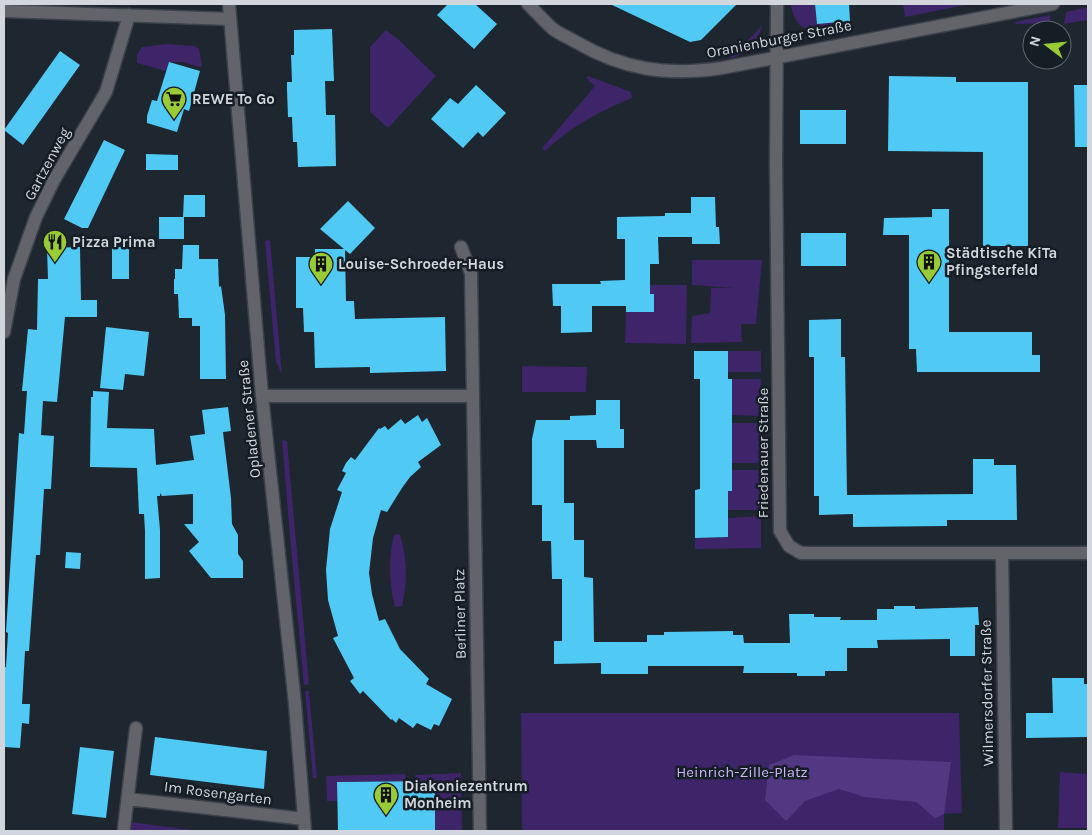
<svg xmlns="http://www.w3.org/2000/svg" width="1092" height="835" font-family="Karla,sans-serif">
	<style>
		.green { fill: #3e2469 }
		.forest { fill: #523782 }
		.building { fill: #50caf4 }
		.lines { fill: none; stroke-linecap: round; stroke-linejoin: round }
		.minor-casing { stroke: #3b424b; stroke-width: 15 }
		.minor { stroke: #63646a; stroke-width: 12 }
		.labels { text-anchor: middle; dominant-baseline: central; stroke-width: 5; stroke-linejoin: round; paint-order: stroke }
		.street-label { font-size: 15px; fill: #d1d7dd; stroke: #151d25 }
		.poi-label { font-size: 15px; font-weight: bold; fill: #d1d7dd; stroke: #151d25; text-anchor: start }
		.park-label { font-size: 15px; fill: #c9b7f7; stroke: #151d25 }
	</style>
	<rect width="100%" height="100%" fill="#1e262f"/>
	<path class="green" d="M791,4H815L817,24L832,22L833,30C811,34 794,30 791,4Z
		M903,4H971L905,17Z
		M1088,7V20L1064,24L1066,12Z
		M1050,15V23L1016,24L1015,22Z
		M762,26C757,43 746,55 729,59Z
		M386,30L398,39L436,76L388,128L370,112V47Z
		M167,44L195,46L199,49L202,66L199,67L183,62H169L166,71L137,63V55L142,47Z
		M588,76L631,92L632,98C596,113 574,125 545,151L542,148L595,86L586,78Z
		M270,240L282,375L276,362L265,241Z
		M692,260H762L756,324H741L742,342L691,343L692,316L710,313L711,288H734L692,285Z
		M647,285H687L686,344L625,343L626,312H654V295L647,294Z
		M728,351H761V372H728Z
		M522,366L587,367L586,392H522Z
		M732,379H761L760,416L732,415Z
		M732,423H761L762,463H732Z
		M282,440L287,441L309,684L304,685L290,537Z
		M732,470H761L762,510H728V491H732Z
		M761,516V548L695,549V538L728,537V518Z
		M400,534C407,559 408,581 402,606L395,607C389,582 388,560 394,535Z
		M305,691H309L317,778H313Z
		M521,713H959L962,813L944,814V831H522Z
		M1060,772L1088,774V828H1058Z
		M461,773L462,831H435V781H416L415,775Z
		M406,774L405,781L337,782V801H327L326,776Z
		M130,822L192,830V831H129Z"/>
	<path class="forest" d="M794,755L951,762L944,814L935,818L916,802L864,797L839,789L805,801L786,821L765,800L769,765Z"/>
	<path class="building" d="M448,4H475L497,24L474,49L437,15Z
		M610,4H737L701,40L690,42Z
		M815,4H849L850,21L817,24Z
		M332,29L334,81H325L326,115H335L336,166L298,167L297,142H293L292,117H288L287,90V82H292L291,55H294V30Z
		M60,51L80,65L23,145L4,130Z
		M169,62L200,71L189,111L184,109L177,132L147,123V116L152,100L157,101Z
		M889,76L956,77V82H1028V246H983V152L888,151Z
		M476,85L506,113L483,137L478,132L463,148L431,119L450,98L458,104Z
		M1074,85H1088V147H1075Z
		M800,110H846V144H800Z
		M104,140L125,150L88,228H82L64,219Z
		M146,154L178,155V170H146Z
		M184,195H205V217H183Z
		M691,197H715L716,227H719L720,244H692V237H658L659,264H650V294H654V312H626V306H592V332L561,333V306H553L552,284H601L600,281L625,280V239H617V217L665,216V213H691Z
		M348,201L375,228L350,254L345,250L346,301H354L355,319L445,317L446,371L370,373V367L315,368L314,332H304L303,308H296V257H315V249H344L320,229Z
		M932,209H949V332H1032V355H1040V372H917L916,349H909V235H883L884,218L932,217Z
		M159,217H184V239H159Z
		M801,233H846V266H801Z
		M183,245H199V259H218L219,287L221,286L225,315L226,379H200V326H192V318H179L178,294H174V279H175V269H182Z
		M80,247L81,300H97V317H65L57,402L43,401L41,435L54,436L51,489H44L40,555H36L29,651H25L22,704H30L29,724L22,723L20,748L4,747V667H6L8,633L6,632L7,616L19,433L24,434L27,391H22L28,329L37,330L38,279H48L47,248Z
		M112,247H129V279H112Z
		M841,319V357H845L847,495L973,494V459H994V465H1016L1017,520H947V526L853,527V514L819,515V496H814V357H809V320Z
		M106,327L149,332L144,376L125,374L123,390L100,388Z
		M694,351H728V379H732V491H728V537L695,538V490L700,489V379H694Z
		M93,391L109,392L107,428L154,429L156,465L194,460L190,436L205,434L202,410L228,407L231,431L223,432L231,498L232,524L238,535V554L243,561V578H211L189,551L199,542L184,524H193V494L162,496L160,493V496H157L160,530V578L145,579V531L144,514H139L137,468L90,467L91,397H93Z
		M596,400H620V429H624V448H597L596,440H564V503H574V540H584V577L593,578L594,642H647V635H664V632L733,631V635H743L744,643H790L789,614H814V617H841L840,620H877V609H894V606H915V609L978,607L979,625H975V656H950V639L877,640L878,648H847V671H825V676H797V673H743L744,666H648V674H601V663L554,664V641H562V579H552L551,541H542V505H532V439L536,420H570V416L596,415Z
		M418,415L422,422L427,418L441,445L418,462L421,467L410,477L402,488L387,512L381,510L373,538L369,573L372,594L379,621L385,619L400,649L429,679L426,684L452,699L439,726L434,724L431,730L417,723L413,728L399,718L396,723L392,719L391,720L363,691L360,694L350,681L354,678L333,638L338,636L328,600L326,570L330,529L342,492L337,490L346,473L342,471L346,463L351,457L355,460L379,428L380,429L385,426L388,430L401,419L405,424Z
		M66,552L81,553L80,569L65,568Z
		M1052,678H1084V684H1088V737L1026,738V713H1053Z
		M155,737L267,751L264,789L150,775Z
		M80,747L114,751L106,818L72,814Z
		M435,781V831H338L337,782Z"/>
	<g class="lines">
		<defs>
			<path id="minor" d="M229,4L262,396L295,704L305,831
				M528,4C536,12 544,21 553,29C560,34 569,38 576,42C624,70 667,76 722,68L1053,4
				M777,4L776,163L780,531L789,546L801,553H1088
				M4,11L230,19
				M461,247L471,273L480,831
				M4,332L14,279L36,217L54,180L106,92L129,15
				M262,396H472
				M1002,553L1006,831
				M128,799L304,819
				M124,828L136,728"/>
		</defs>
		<use href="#minor" class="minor-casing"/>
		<use href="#minor" class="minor"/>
	</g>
	<defs>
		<symbol id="supermarket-pin" viewBox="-11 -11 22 30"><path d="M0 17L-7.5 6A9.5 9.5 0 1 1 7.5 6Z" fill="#99cb36" stroke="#151d25"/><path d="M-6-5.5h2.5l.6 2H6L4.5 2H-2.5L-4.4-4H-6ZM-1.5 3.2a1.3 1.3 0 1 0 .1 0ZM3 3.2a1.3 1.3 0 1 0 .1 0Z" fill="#111"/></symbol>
		<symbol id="restaurant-pin" viewBox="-11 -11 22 30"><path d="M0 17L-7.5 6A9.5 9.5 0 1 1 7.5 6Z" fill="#99cb36" stroke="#151d25"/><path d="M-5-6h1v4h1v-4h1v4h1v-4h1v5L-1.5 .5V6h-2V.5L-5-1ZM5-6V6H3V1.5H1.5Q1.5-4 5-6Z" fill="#111"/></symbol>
		<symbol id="building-pin" viewBox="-11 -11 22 30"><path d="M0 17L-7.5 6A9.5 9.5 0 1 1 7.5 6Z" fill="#99cb36" stroke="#151d25"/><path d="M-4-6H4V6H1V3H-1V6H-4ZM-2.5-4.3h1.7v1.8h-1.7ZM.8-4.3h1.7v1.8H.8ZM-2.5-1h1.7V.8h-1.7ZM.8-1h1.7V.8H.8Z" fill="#111"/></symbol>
	</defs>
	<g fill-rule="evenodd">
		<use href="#supermarket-pin" x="160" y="85" width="28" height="38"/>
		<use href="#restaurant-pin" x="41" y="228" width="28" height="38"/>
		<use href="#building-pin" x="915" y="248" width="28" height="38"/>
		<use href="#building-pin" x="307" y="250" width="28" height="38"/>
		<use href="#building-pin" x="372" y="781" width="28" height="38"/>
	</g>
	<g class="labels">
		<g class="street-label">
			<text transform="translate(779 39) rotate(-11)">Oranienburger Straße</text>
			<text transform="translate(47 164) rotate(-62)">Gartzenweg</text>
			<text transform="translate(249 419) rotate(-96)">Opladener Straße</text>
			<text transform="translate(763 453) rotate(-90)">Friedenauer Straße</text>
			<text transform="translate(460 614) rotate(-91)">Berliner Platz</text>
			<text transform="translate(987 693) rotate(-91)">Wilmersdorfer Straße</text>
			<text transform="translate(218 793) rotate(7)">Im Rosengarten</text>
		</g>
		<g class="poi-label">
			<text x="192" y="99">REWE To Go</text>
			<text x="72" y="242">Pizza Prima</text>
			<text x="946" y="253">Städtische KiTa<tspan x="946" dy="17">Pfingsterfeld</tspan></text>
			<text x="338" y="264">Louise-Schroeder-Haus</text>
			<text x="404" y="786">Diakoniezentrum<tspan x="404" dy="17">Monheim</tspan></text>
		</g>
		<g class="park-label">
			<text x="742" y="772">Heinrich-Zille-Platz</text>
		</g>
	</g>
	<rect width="1092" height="835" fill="none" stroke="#d1d7dd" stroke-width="10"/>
	<g transform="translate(1047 45) rotate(286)"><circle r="24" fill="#151d25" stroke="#60676f"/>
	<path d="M0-4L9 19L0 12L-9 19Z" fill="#99cb36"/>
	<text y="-8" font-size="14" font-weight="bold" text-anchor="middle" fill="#d1d7dd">N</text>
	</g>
</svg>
